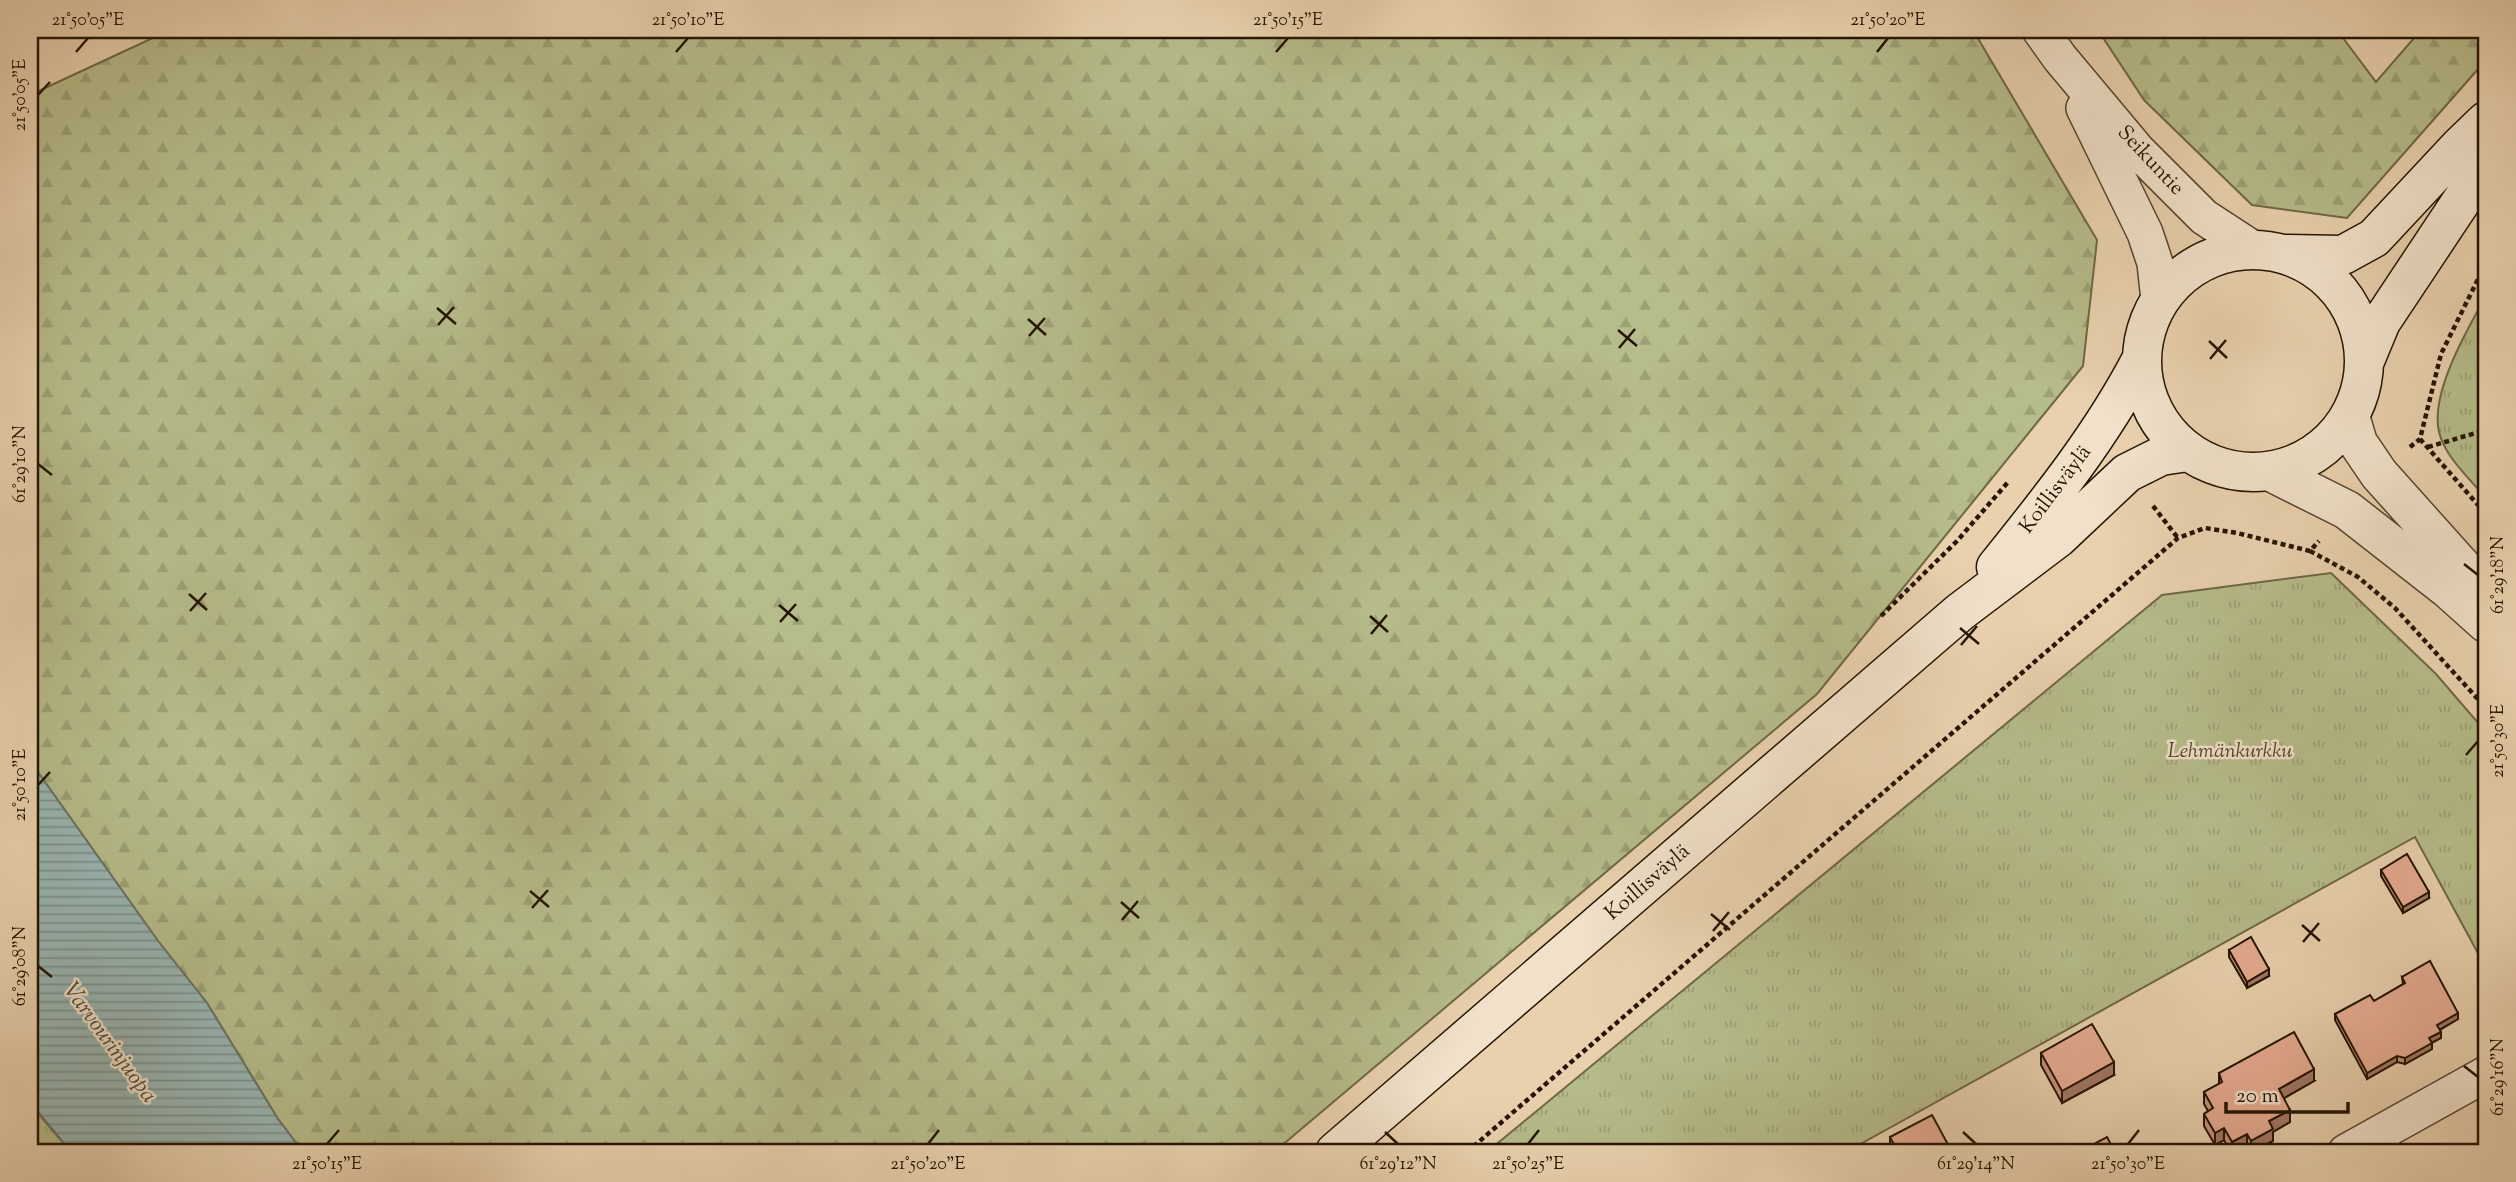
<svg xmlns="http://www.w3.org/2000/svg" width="2516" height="1182" font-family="'Sorts Mill Goudy',serif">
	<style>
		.grass { fill: url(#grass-tufts); stroke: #6e6845; stroke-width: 2 }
		.forest { fill: url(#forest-firs); stroke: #6e6845; stroke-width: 2 }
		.water { fill: url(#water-rules); stroke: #6b756b; stroke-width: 2 }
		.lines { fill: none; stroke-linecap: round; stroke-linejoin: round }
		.minor-casing { stroke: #56442c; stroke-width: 38 }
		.tertiary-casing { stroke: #56442c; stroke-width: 41 }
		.secondary-casing { stroke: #251500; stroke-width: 41 }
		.path { stroke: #251500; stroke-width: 4.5; stroke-dasharray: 5 3.5; stroke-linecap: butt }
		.minor { stroke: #f1e1ca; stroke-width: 35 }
		.tertiary { stroke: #f1e1ca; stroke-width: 38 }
		.secondary { stroke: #f1e1ca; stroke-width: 38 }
		.wall { fill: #c6947e; stroke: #251500; stroke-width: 2 }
		.shaded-wall { fill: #a17866; stroke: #251500; stroke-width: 2 }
		.building { fill: #e6ac92; stroke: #251500; stroke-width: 2 }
		.ticks { fill: none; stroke: #251500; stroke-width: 2.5 }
		.labels { text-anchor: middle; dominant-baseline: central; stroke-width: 5; stroke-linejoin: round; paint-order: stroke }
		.street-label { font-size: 21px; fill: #251500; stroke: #f1e1ca }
		.park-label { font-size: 21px; font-style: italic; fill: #504729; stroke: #f1e1ca }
		.water-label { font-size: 23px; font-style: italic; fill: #4e4d3e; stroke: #f1e1ca }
		.neatline { fill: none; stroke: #251500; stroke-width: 2.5 }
		.ticks-label { font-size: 18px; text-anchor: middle; fill: #251500 }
	</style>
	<defs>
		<pattern id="grass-tufts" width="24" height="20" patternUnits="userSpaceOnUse" patternTransform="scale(1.75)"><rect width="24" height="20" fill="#b6bc8a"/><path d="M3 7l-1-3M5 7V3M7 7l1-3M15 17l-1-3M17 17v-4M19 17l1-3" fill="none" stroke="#9ca175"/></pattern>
		<pattern id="forest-firs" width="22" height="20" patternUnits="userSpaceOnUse" patternTransform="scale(1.75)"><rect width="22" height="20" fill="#b6bc8a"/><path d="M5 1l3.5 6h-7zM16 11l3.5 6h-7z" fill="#9ca175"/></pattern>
		<pattern id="water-rules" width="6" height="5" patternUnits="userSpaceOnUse" patternTransform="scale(1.75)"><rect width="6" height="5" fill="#99b5b2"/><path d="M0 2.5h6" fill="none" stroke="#7d928e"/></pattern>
	</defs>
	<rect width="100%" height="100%" fill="#e9d1ae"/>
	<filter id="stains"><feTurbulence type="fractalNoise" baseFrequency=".00286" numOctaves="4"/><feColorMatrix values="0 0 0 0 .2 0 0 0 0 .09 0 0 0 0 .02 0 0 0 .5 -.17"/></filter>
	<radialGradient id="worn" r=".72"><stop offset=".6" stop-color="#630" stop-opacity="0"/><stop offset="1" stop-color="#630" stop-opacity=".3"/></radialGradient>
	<path class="grass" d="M2486,296V498C2470,479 2445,457 2439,432C2430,393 2467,330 2486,296Z
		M2331,573L2436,674L2486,732V968L2415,837L1846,1152H1487L2162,595Z
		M30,1102L31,1105L71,1152H30Z"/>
	<path class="forest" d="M170,30H1973L2097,240L2083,366L1817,694L1274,1152H303L278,1119L207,1003L158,941L30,761V95Z
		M2098,30H2337L2376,82L2421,30H2486V60L2347,218L2252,205L2144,100Z"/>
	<path class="water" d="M30,761L158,941L207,1003L278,1119L303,1152H71L30,1102Z"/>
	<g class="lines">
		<defs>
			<path id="minor" d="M2040,30L2060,58L2137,150L2204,217L2253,249
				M2084,108L2145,233L2155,263L2159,300
				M2346,1152L2486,1074"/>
			<path id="tertiary" d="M2350,416L2358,443L2379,474L2465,570L2486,597
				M2269,471L2347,510L2448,589L2486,623"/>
			<path id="secondary" d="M2142 361a111 111 0 1 1 222 0a111 111 0 1 1-222 0Z
				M2287,254L2343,255L2374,238L2460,146L2486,121
				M2364,363L2381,322L2486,164
				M1996,567C2049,501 2102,435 2141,360
				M1335,1152L1960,612L2058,538L2127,473L2161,456L2187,452"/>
		</defs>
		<use href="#minor" class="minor-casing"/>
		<use href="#tertiary" class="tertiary-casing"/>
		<use href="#secondary" class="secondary-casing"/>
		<path class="path" d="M2420,439L2486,514
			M2410,447L2420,439L2441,354L2486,263
			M2428,447L2486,430
			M2153,506L2178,538
			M2310,551L2358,577L2395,608L2486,708
			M1881,616L1957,541L2009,481
			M1467,1152L2178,538L2205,528L2237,533L2310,551L2319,541"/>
		<use href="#minor" class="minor"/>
		<use href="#tertiary" class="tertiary"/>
		<use href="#secondary" class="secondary"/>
	</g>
	<path class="wall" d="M2381,870L2429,898L2403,913L2381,876Z
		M2229,950L2269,976L2247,988L2229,957Z
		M2402,977L2458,1019L2440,1030L2441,1038L2432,1043V1049L2405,1064L2397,1062L2367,1079L2335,1020V1014L2374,1001L2403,984Z
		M2041,1053L2114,1075L2062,1103L2041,1065Z
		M2219,1073L2314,1081L2284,1098L2290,1122L2273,1132V1141L2252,1152H2250L2247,1146L2235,1152H2231L2224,1140L2215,1145L2204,1126V1114L2208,1111L2204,1104V1092L2219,1084Z
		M1890,1137L1952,1152H1891L1890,1149Z"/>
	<path class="shaded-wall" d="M2429,892V898L2403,913V907Z
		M2269,969V976L2247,988V982Z
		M2458,1013V1019L2437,1031V1025Z
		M2441,1032V1038L2429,1044V1038Z
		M2432,1043V1049L2405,1064V1058Z
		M2397,1056V1062L2367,1079V1073Z
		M2114,1062V1075L2062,1103V1091Z
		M2314,1069V1081L2279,1101V1089Z
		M2290,1110V1122L2273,1132V1141L2251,1152V1141L2269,1121Z
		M2224,1128V1140L2215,1145V1133Z
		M2247,1134V1146L2235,1152H2232V1142Z"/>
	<path class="building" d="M2407,854L2429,892L2403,907L2381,870Z
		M2251,937L2269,969L2247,982L2229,950Z
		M2430,961L2458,1013L2437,1025L2441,1032L2429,1038L2432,1043L2405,1058L2397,1056L2367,1073L2335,1014L2370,995L2374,1001L2405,983L2402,977Z
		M2092,1024L2114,1062L2062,1091L2041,1053Z
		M2294,1032L2314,1069L2279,1089L2290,1110L2269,1121L2273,1129L2251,1141L2247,1134L2232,1142L2224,1128L2215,1133L2204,1114L2213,1108L2204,1092L2222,1082L2219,1073Z
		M1932,1115L1952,1152H1898L1890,1137Z
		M2107,1137L2115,1152H2079Z"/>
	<path class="ticks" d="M76,52L88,38M676,52L688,38M1276,52L1288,38M1877,52L1888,38M38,95L50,82M437,308L456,324M1028,319L1046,335M438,325L454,307M1618,330L1637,346M1029,336L1045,318M2209,341L2227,358M1619,348L1635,329M2210,359L2226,340M38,464L52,475M2464,564L2478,575M189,594L207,610M779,605L798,621M190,611L206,593M1370,616L1388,632M780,622L796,604M1960,628L1979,644M1371,634L1387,615M1961,645L1977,626M2466,755L2478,741M38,785L50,772M530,891L549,907M1121,902L1139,918M532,908L548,890M1711,914L1730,930M1122,920L1138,901M2302,925L2320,941M1713,931L1729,912M2303,942L2319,923M38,966L52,977M2464,1066L2478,1077M1385,1132L1398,1144M1963,1132L1976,1144M327,1144L339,1130M928,1144L939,1130M1528,1144L1539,1130M2128,1144L2139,1130"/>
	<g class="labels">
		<g class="street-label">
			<text transform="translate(2150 161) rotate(47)">Seikuntie</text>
			<text transform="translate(2056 490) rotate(-53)">Koillisväylä</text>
			<text transform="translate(1648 883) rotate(-41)">Koillisväylä</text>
		</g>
		<g class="park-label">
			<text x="2230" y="752">Lehmänkurkku</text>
		</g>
		<g class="water-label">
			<text transform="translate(109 1043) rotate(54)">Varvourinjuopa</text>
		</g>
	</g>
	<rect width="2516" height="1182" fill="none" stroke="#e9d1ae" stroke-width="77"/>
	<path d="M2226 1102v10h122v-10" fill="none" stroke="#251500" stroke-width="3.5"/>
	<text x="2236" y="1102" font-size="21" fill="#251500" stroke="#f1e1ca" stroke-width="5" paint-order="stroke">20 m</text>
	<rect x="38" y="38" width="2440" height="1106" class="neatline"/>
	<g class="ticks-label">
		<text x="88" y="25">21°50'05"E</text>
		<text x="688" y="25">21°50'10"E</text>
		<text x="1288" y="25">21°50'15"E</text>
		<text x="1888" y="25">21°50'20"E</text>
		<text transform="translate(19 95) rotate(-90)" y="6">21°50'05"E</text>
		<text transform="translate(19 464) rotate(-90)" y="6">61°29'10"N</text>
		<text transform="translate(2497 575) rotate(-90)" y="6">61°29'18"N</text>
		<text transform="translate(2497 741) rotate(-90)" y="6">21°50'30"E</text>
		<text transform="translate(19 785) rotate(-90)" y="6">21°50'10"E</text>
		<text transform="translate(19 966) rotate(-90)" y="6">61°29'08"N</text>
		<text transform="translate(2497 1077) rotate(-90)" y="6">61°29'16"N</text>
		<text x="327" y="1169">21°50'15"E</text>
		<text x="928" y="1169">21°50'20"E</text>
		<text x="1398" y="1169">61°29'12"N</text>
		<text x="1528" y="1169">21°50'25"E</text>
		<text x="1976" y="1169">61°29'14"N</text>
		<text x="2128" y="1169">21°50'30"E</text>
	</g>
	<rect width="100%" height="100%" filter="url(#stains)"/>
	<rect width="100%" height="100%" fill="url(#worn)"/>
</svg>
